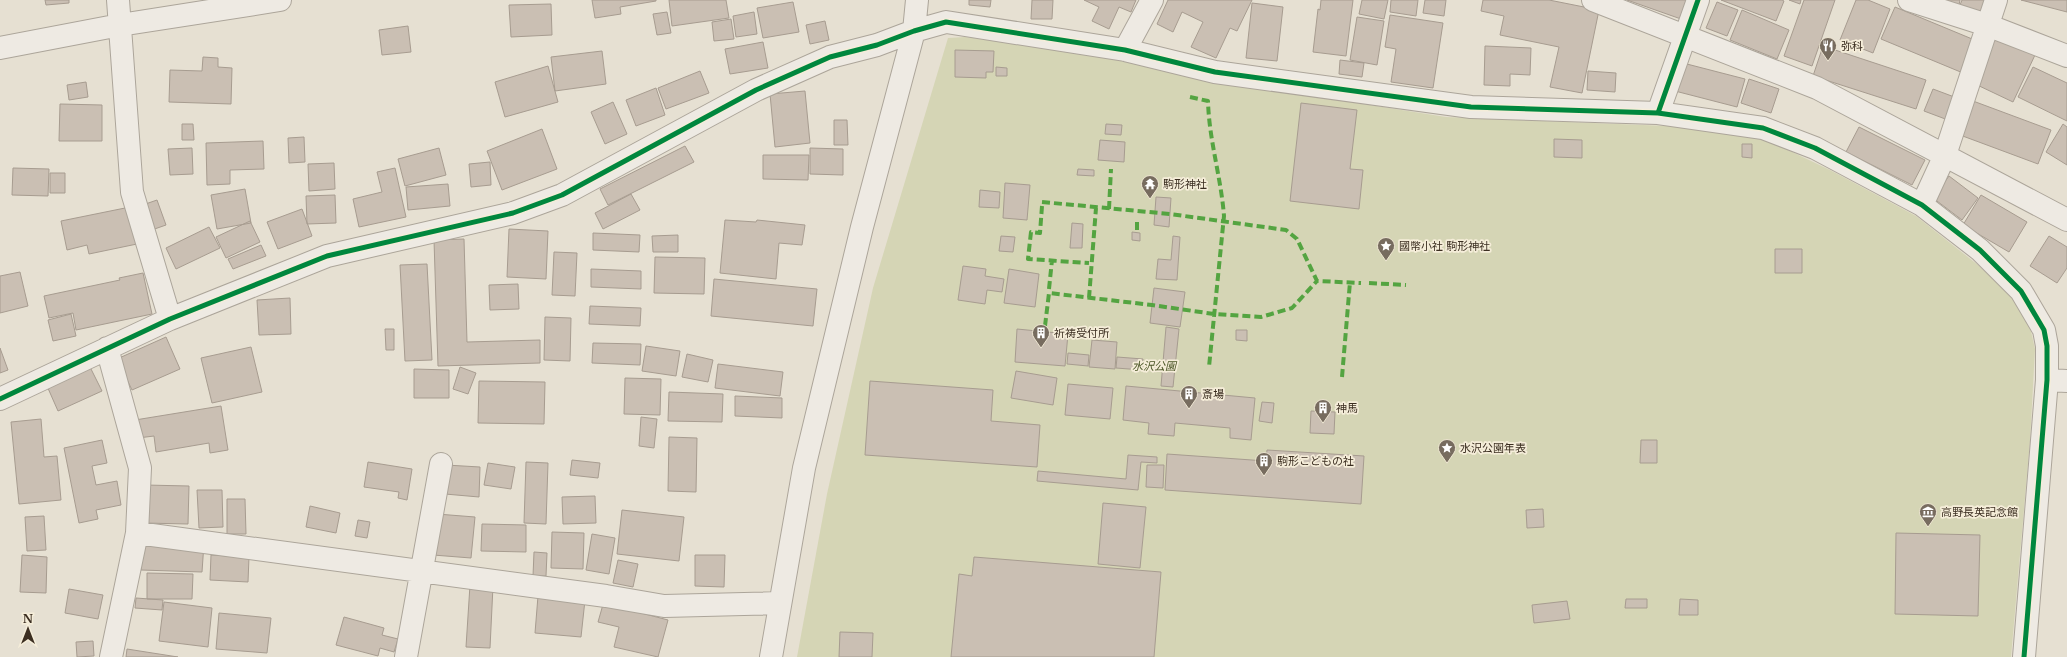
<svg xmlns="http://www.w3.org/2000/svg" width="2067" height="657" font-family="'Libre Baskerville','Noto Sans JP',serif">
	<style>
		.green { fill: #d5d5b5 }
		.building { fill: #cabfb3; stroke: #a79c90 }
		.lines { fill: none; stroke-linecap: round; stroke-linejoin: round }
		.minor-casing { stroke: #aca59a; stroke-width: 24 }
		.minor { stroke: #eeeae3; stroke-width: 22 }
		.quiet { stroke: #54a441; stroke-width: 4; stroke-dasharray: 8 4; stroke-linecap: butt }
		.cycleway-casing { stroke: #f5edd9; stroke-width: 8 }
		.cycleway { stroke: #00873e; stroke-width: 5 }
		.labels { text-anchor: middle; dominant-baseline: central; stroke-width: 3.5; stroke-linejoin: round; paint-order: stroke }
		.poi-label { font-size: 11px; fill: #3b2e21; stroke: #f5edd9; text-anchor: start }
		.park-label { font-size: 11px; font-style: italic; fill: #4c5728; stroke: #f5edd9 }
	</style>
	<rect width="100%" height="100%" fill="#e6e0d2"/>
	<path class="green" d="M965,37L1038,46L1102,57L1211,80L1446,117L1668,126L1765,139L1830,170L1916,216L1978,265L2017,301L2030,327L2035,349L2030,441L2011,657H797L827,494L873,288L948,38Z"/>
	<path class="building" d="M45,0H69V3L46,5Z
		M592,0H656V1L620,7L621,14L595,18Z
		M669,0H726L729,18L672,26Z
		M969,0H991L990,7L969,5Z
		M1032,0H1053L1052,19H1031Z
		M1084,0H1136L1131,12L1119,7L1109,29L1092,21L1099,7Z
		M1168,0H1252L1237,31L1230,28L1216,58L1191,47L1203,22L1182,12L1173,32L1157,24Z
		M1321,0H1353L1346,56L1313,52L1318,9L1320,10Z
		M1362,0H1388L1384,19L1359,14Z
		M1391,0H1418L1416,16L1390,12Z
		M1425,0H1446L1444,16L1423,13Z
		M1483,0H1549L1599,10L1582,93L1550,87L1559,47L1500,35L1504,16L1481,11Z
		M1627,0H1688L1681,19Z
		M1721,0H1782L1784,1L1776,21Z
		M1789,0H1801L1800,4Z
		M1804,0H1835L1812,66L1784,56Z
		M1856,0H1868L1890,9L1873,53L1840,40Z
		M1942,0H1960L1959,5Z
		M1962,0H1986L1981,13L1960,5Z
		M2021,0H2067V12Z
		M793,2L799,32L763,38L757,8Z
		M1717,2L1738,10L1727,36L1706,28Z
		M1252,3L1283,7L1277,61L1246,58Z
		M551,4L552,35L511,37L509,5Z
		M1895,7L1977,41L1963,73L1881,39Z
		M1742,10L1789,30L1777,59L1730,40Z
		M667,12L671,33L657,35L653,14Z
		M754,12L757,34L736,37L733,16Z
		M1390,15L1443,23L1433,88L1391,82L1396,49L1385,47Z
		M1357,17L1384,21L1377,65L1350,60Z
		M731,19L734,39L714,41L712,22Z
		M825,21L829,40L810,44L806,25Z
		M408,26L411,52L382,55L379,30Z
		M1995,36L2035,55L2013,102L1973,83Z
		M763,42L768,68L730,74L725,49Z
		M1485,46L1531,48L1530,75L1510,74V86L1484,85Z
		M1823,46L1926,80L1916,109L1813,76Z
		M955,50L994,51L993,72H986V78L955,77Z
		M602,51L606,84L555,91L551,57Z
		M203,57L218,58V67L232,68L231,104L169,102L170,70L202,71Z
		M1340,60L1364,63L1362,77L1339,74Z
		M1683,63L1745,79L1737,107L1675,91Z
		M548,66L558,102L505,117L495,82Z
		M996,67L1007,68V76H996Z
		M2033,67L2067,83V121L2018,97Z
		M700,71L709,93L666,109L658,88Z
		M1588,71L1616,73L1615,92L1587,90Z
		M1749,79L1779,89L1771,113L1741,103Z
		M86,82L88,97L69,100L67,85Z
		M656,88L665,115L636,126L626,100Z
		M1933,89L1957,98L1948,120L1924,111Z
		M805,91L810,143L775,147L770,94Z
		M1973,101L2051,130L2038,164L1960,135Z
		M613,102L627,134L605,144L591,112Z
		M1301,103L1357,110L1350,169L1363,170L1359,209L1290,201Z
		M60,104L102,105V141H59Z
		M834,120H847L848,145H834Z
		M182,124H193L194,140H182Z
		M1106,124L1122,125L1121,135L1105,134Z
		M2063,124L2067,127V165L2046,152Z
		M1859,127L1925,160L1912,185L1846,152Z
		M542,129L557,169L502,190L487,151Z
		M304,137L305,162L289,163L288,138Z
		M1554,139L1582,140V158L1554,157Z
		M1100,140L1125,142L1124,162L1098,160Z
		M263,141L264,169L230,170V184L207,185L206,143Z
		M1742,144H1752V158L1742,157Z
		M685,146L694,162L608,205L600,189Z
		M192,148L193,174L170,175L168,149Z
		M439,148L446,175L405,186L398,159Z
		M810,148L843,149V175L810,174Z
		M763,155H809L808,180L763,179Z
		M490,162L491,185L471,187L469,164Z
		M334,163L335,189L309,191L308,164Z
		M13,168L49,169L48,196L12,195Z
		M395,168L406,217L359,227L353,199L382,192L377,172Z
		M1078,169L1094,170V176L1077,175Z
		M50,173H65V193H50Z
		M1949,176L1978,198L1962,220L1933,198Z
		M1005,183L1030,185L1027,220L1003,218Z
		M448,184L450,206L408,210L406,187Z
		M245,189L251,223L217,229L211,195Z
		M980,190L1000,192L999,208L979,207Z
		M631,194L640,210L603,229L595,213Z
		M335,195L336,223L307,224L306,196Z
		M1981,195L2027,222L2009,252L1963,225Z
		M1156,197L1171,198L1169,227L1154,225Z
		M157,200L166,225L146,232L137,207Z
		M130,207L137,244L89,254L87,245L67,250L61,221Z
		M302,209L312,236L278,249L267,222Z
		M725,220L756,222L757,220L805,225L802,245L779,243L776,279L720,273Z
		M250,221L260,242L226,258L216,237Z
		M1072,223L1083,224L1082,248H1070Z
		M209,227L220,248L176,269L166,248Z
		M509,229L548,231L546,279L507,277Z
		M1132,232L1140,233V241L1132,240Z
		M593,233L640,235L639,252L593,250Z
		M678,235V252H653L652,236Z
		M1001,236L1015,237L1013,252L999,251Z
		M1173,236L1180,237L1177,280L1156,279L1158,259L1171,260Z
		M2049,236L2067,247V268L2057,283L2030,266Z
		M464,239L467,342L540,340V363L438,366L434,240Z
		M261,245L266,256L233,269L228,259Z
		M1775,249H1802V273H1775Z
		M554,252L577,253L575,296L552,295Z
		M655,257L705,258L704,294L654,293Z
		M427,264L432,360L405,361L400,265Z
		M963,266L986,269L985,276L1004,279L1002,292L987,290L985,304L958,300Z
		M591,269L641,271V289L591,287Z
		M1009,269L1039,274L1035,307L1004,303Z
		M20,272L28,306L0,313V276Z
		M143,273L152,314L76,330L73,313L49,318L44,296L120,280L119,278Z
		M714,279L817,289L813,326L711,316Z
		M518,284L519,309L490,310L489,285Z
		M1154,288L1185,292L1180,327L1150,323Z
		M290,298L291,334L259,335L257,300Z
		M590,306L641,308L640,326L589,324Z
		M71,314L76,336L53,341L48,320Z
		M545,317L571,318L570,361L544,360Z
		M1166,327L1179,329L1173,387L1161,386Z
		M385,329H394V350H386Z
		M1017,329L1068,334L1065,366L1015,362Z
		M1236,330H1247V341L1236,340Z
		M166,337L180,369L132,390L117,359Z
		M1092,340L1117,342L1115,369L1089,367Z
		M593,343L641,344L640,365L592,363Z
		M646,346L680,351L676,376L642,371Z
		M251,347L262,392L212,403L201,358Z
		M0,348L8,370L0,373Z
		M1068,353L1089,355L1088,366L1067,364Z
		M687,354L713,360L708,382L682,377Z
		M1117,357L1143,359L1142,370L1116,368Z
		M718,364L783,372L780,396L715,388Z
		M90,367L102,391L58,411L47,386Z
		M460,367L476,373L468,394L453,389Z
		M414,369L449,370V398H414Z
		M1016,371L1057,378L1053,405L1011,398Z
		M625,378L661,379L660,415L624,414Z
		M479,381L545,382L544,424L478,423Z
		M870,381L993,390L991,421L1040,425L1037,467L865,455Z
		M1068,384L1113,388L1110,419L1065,415Z
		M1126,386L1255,398L1251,440L1230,438V428L1175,423L1174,436L1148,434L1149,423L1123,420Z
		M669,392L723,394L722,422L668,421Z
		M735,396L782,398V418L735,416Z
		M1262,402L1274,403L1272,423L1259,421Z
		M221,406L228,450L210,453L209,443L156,452L154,436L138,438L135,420Z
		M1311,411L1335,412L1334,434L1310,433Z
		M641,417L657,419L654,448L639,446Z
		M41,419L44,457L57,456L61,500L19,504L11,422Z
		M669,437L697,438L696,492L668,491Z
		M102,440L107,463L92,466L96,485L117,481L121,505L96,510L98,519L79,523L64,448Z
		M1641,440H1657V463H1640Z
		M1267,450L1364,456L1361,504L1165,490L1167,454L1266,461Z
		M1128,455L1157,457V463L1141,462L1138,490L1037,481L1038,471L1126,479Z
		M572,460L600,463L598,478L570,475Z
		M368,462L412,469L407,500L398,498L399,492L364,487Z
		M526,462L548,463L546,524L524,523Z
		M488,463L515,467L511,489L484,485Z
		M446,465L480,467L479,497L445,494Z
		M1147,465H1164L1163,488L1146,487Z
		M145,485L189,486L188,524L144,523Z
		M197,490H222L223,527L199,528Z
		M595,496L596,523L563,524L562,497Z
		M227,499H245L246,534H227Z
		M1103,503L1146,507L1140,568L1098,564Z
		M310,506L340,513L336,533L306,527Z
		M1543,509L1544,527L1527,528L1526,510Z
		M622,510L684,517L679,561L617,554Z
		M437,514L475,517L471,558L433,555Z
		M44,516L46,550L27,551L25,517Z
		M358,520L370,522L367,538L355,536Z
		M482,524L526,525V552L481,551Z
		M552,532L584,533L583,569L551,568Z
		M1896,533L1980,535L1978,616L1895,614Z
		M592,534L615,538L609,574L586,570Z
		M142,540L204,543L202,572L141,570Z
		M534,552L547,553L546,576H533Z
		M22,555L47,557L46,593L20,592Z
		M211,555L249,557L248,582L210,580Z
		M695,555H725L724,587L695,586Z
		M974,557L1161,572L1154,657H951L959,574L972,576Z
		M618,560L638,564L633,587L613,583Z
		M147,573L193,574L192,599H147Z
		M470,585L493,586L490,648L466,647Z
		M69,589L103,595L98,619L65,613Z
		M538,596L585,600L581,637L535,633Z
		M136,598L163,600L162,610L135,608Z
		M1626,599H1647V608H1625Z
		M1680,599L1698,600V615H1679Z
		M604,601L622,608L668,620L658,657L614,647L619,627L598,622Z
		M1567,601L1570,619L1534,623L1532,605Z
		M164,602L212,608L208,647L159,641Z
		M219,613L271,618L267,653L216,649Z
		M344,617L384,628L382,635L398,639L394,652L380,648L378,656L336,645Z
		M840,632L873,633L872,657H839Z
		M93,641L94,656L77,657L76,642Z
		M127,649L178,657H126Z"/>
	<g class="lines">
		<defs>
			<path id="minor" d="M118,0L132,192L170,319
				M1593,0L1817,88L2067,220
				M1909,0L1987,25L2067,56
				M0,48L120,25L280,0
				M1125,50L1152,0
				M1658,113L1763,128L1815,148L1922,205L1980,250L2021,291L2044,330L2047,346V380L2024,657
				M1922,205L1945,155L1996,0
				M107,348L140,468L137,533L111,657
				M2047,380L2067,381
				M0,399L170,319L327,256L513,213L562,195L756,90L830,57L877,45L914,31L946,22L1125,50L1215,72L1471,107L1658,113L1698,0
				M137,533L606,596L664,606L780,603
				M406,657L441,464
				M771,657L804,468L862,227L914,31L917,0"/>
		</defs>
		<use href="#minor" class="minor-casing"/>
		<use href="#minor" class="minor"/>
		<path class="quiet" d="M1190,97L1208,101C1209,140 1221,177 1224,216L1209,367
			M1042,202L1170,214L1286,230L1297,239L1317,281L1361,283
			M1042,206L1040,233L1031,232L1028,259L1089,263
			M1109,209L1111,169
			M1137,230V220
			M1369,283L1406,285
			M1049,289L1052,260
			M1089,298L1096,208
			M1045,326L1049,293L1152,305L1214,314L1261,317L1292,308L1317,281
			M1342,377L1350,282"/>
		<defs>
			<path id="cycleway" d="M1658,113L1763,128L1815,148L1922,205L1980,250L2021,291L2044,330L2047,346V380L2024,657
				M0,399L170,319L327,256L513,213L562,195L756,90L830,57L877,45L914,31L946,22L1125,50L1215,72L1471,107L1658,113L1698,0"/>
		</defs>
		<use href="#cycleway" class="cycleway-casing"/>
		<use href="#cycleway" class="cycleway"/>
	</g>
	<defs>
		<symbol id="restaurant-pin" viewBox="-11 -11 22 30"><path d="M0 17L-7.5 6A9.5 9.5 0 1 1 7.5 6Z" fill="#776c5f" stroke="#f5edd9"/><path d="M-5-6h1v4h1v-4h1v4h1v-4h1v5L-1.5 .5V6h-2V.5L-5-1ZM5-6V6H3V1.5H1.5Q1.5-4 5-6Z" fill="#fff"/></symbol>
		<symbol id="temple-pin" viewBox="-11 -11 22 30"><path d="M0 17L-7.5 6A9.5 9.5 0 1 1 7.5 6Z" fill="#776c5f" stroke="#f5edd9"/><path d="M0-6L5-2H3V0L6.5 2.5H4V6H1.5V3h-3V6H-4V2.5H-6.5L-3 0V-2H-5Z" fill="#fff"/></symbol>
		<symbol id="sight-pin" viewBox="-11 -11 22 30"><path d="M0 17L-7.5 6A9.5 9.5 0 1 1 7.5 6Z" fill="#776c5f" stroke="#f5edd9"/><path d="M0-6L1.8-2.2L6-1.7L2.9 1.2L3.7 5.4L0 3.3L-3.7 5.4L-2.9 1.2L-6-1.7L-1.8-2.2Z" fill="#fff"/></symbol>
		<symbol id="building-pin" viewBox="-11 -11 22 30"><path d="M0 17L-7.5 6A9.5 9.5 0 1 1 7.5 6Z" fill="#776c5f" stroke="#f5edd9"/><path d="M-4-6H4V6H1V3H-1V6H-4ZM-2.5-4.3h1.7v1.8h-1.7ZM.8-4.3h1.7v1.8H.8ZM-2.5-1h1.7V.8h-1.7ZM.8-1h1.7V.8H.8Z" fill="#fff"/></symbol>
		<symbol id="museum-pin" viewBox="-11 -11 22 30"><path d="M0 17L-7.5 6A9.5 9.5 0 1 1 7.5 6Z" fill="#776c5f" stroke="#f5edd9"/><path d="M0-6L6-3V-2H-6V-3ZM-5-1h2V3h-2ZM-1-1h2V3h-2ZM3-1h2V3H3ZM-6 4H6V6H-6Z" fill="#fff"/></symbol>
	</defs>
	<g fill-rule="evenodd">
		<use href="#restaurant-pin" x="1818" y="36" width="20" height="27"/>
		<use href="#temple-pin" x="1140" y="174" width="20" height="27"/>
		<use href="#sight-pin" x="1376" y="236" width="20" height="27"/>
		<use href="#building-pin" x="1031" y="323" width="20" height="27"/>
		<use href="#building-pin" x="1179" y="384" width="20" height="27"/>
		<use href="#building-pin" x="1313" y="398" width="20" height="27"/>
		<use href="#sight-pin" x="1437" y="438" width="20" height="27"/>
		<use href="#building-pin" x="1254" y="451" width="20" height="27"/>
		<use href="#museum-pin" x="1918" y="502" width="20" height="27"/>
	</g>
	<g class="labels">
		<g class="poi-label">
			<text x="1841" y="46">弥科</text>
			<text x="1163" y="184">駒形神社</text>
			<text x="1399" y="246">國幣小社 駒形神社</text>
			<text x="1054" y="333">祈祷受付所</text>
			<text x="1202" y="394">斎場</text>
			<text x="1336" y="408">神馬</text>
			<text x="1460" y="448">水沢公園年表</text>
			<text x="1277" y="461">駒形こどもの社</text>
			<text x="1941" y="512">高野長英記念館</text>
		</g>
		<g class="park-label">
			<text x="1154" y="366">水沢公園</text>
		</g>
	</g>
	<g transform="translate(28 629)" stroke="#f5edd9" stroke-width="3" paint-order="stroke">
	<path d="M0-3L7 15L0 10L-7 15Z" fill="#3b2e21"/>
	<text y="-6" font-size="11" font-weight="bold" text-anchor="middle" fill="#3b2e21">N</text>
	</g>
</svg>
